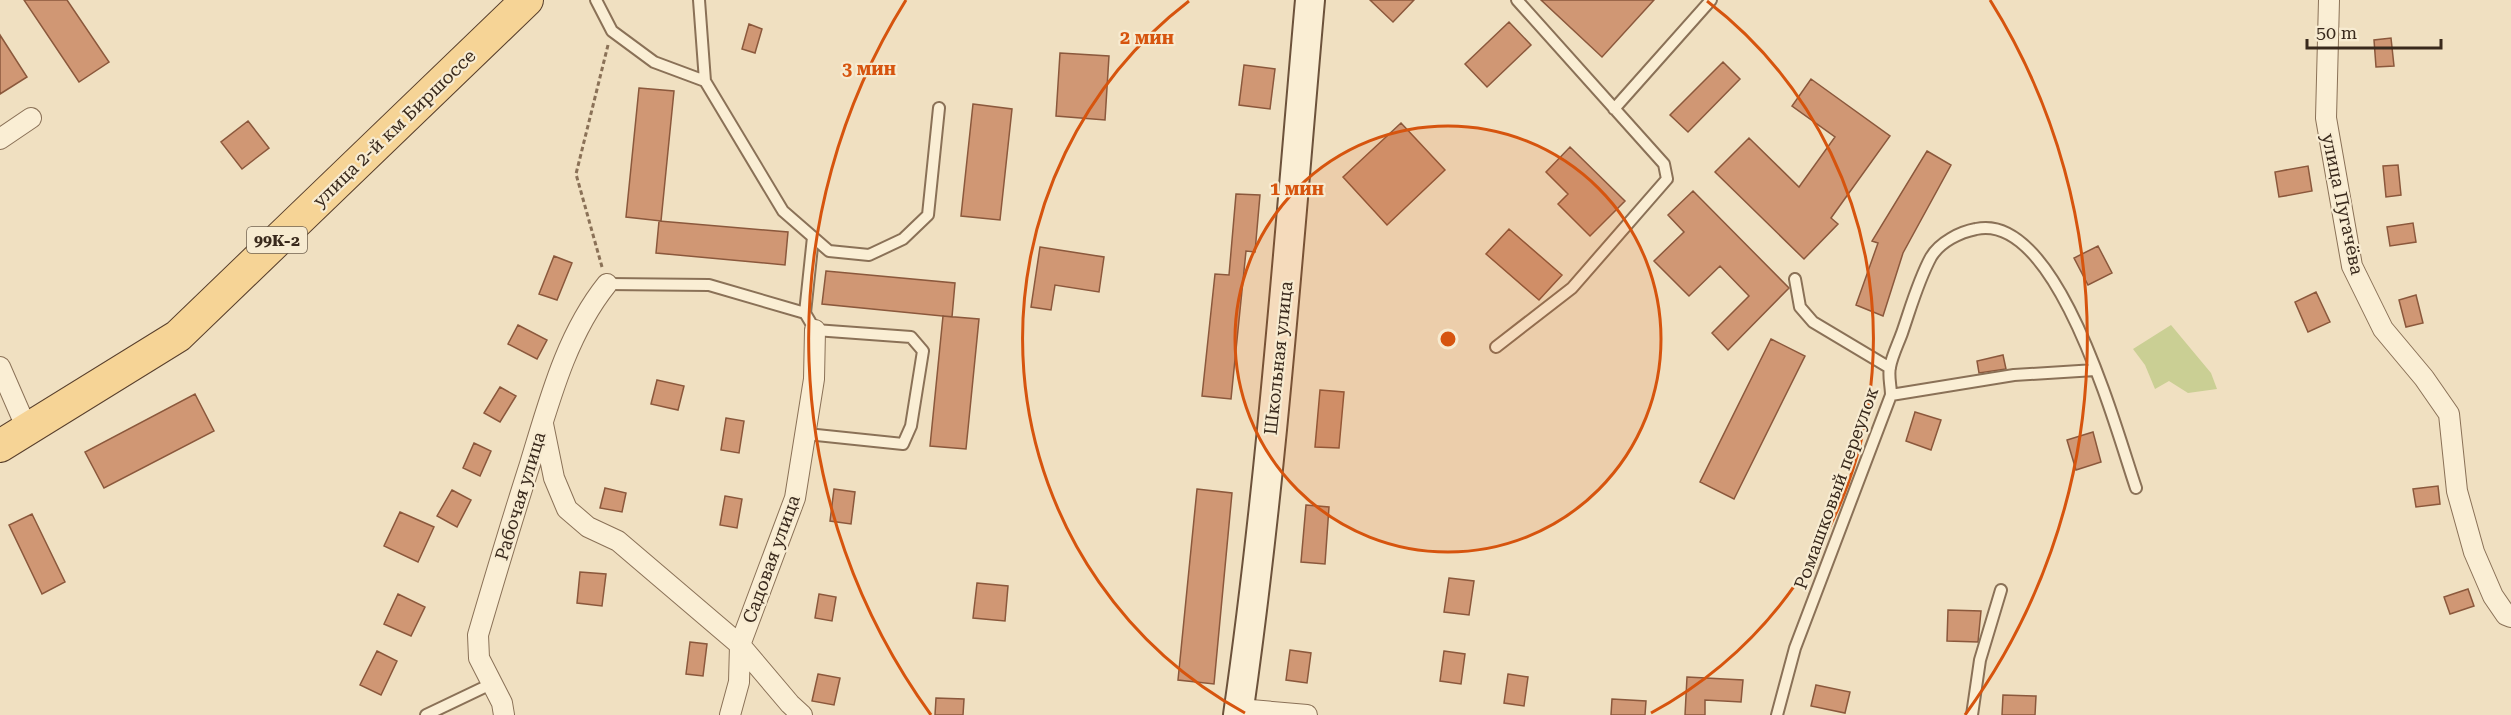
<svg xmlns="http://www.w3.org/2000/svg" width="2511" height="715" font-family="'Roboto Serif',serif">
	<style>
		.green { fill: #cacf94 }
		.building { fill: #d09774; stroke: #8b583c; stroke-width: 1.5 }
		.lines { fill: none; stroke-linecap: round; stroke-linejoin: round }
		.lane-casing { stroke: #8a7157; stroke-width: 14 }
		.street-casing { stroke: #8a7157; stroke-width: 22 }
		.secondary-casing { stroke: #6c523b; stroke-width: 32 }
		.primary-casing { stroke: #583f2c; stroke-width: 34 }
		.path { stroke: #8a7157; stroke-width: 3; stroke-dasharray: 4.5 3; stroke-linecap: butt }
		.lane { stroke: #faeed4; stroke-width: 10 }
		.street { stroke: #faeed4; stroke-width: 20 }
		.secondary { stroke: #faeed4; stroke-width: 28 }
		.primary { stroke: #f6d496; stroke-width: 32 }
		.ring { fill: none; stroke: #d6540e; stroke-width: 3 }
		.labels { text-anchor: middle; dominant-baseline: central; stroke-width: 4.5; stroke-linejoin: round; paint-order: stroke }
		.shield { fill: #f7ebd1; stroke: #726352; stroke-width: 1.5 }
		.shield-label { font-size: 16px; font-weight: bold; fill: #39291c }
		.street-label { font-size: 18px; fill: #39291c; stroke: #f7ebd1 }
		.centre { fill: #d6540e; stroke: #f7ebd1; stroke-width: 3 }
		.ring-label { font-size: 18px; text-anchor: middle; font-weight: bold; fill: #d6540e; stroke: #f7ebd1; stroke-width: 4.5; stroke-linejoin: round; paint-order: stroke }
	</style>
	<rect width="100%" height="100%" fill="#f0e0c1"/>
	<path class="green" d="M2171,325L2211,373L2217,389L2188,393L2169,381L2155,389L2145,365L2133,349Z"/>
	<path class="building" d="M24,0H67L109,62L79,82Z
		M1370,0H1414L1393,22Z
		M1541,0H1654L1602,57Z
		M1509,22L1531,45L1487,87L1465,64Z
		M749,24L762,29L755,53L742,49Z
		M0,35L27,77L0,94Z
		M2391,38L2394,66L2376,67L2374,40Z
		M1060,53L1109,56L1105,120L1056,116Z
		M1723,62L1740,79L1688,132L1670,115Z
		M1244,65L1275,69L1270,109L1239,105Z
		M1811,79L1890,136L1831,218L1838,224L1804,259L1715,172L1749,138L1799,187L1835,137L1792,106Z
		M639,88L674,91L661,221L626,217Z
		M973,104L1012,109L1000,220L961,216Z
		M248,121L269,148L242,169L221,142Z
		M1401,123L1445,170L1387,225L1343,177Z
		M1570,147L1625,201L1590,236L1558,204L1568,194L1546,172Z
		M1927,151L1951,165L1903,253L1883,316L1856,305L1878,243L1872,241Z
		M2398,165L2401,195L2386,197L2383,166Z
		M2308,166L2312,191L2279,197L2275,172Z
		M1693,191L1789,288L1728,350L1712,333L1749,296L1720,266L1689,296L1654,261L1684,232L1668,215Z
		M1236,194L1260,195L1255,252L1246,251L1231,399L1202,396L1215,274L1229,275Z
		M659,221L788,232L785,265L656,253Z
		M2413,223L2416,242L2390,246L2387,227Z
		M1509,229L1562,275L1539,300L1486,254Z
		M2098,246L2112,273L2088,285L2074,258Z
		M1040,247L1104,257L1099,292L1055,285L1051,310L1031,307Z
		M554,256L572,263L557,300L539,294Z
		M826,271L955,283L952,317L822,304Z
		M2316,292L2330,322L2308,332L2295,302Z
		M2416,295L2423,323L2406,327L2399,300Z
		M943,316L979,319L966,449L930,446Z
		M518,325L547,340L537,359L508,344Z
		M1771,339L1805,356L1734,499L1700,482Z
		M2003,355L2006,369L1979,373L1977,361Z
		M657,380L684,386L678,410L651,404Z
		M500,387L516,396L500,422L484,413Z
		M1320,390L1344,392L1339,448L1315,447Z
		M195,394L214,431L104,488L85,452Z
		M1915,412L1941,420L1931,450L1906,441Z
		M726,418L744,421L739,453L721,450Z
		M2093,432L2101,462L2076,470L2067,440Z
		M474,443L491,451L480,476L463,468Z
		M2438,486L2440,504L2416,507L2413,489Z
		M605,488L626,493L622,512L600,508Z
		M834,489L855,492L851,524L830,521Z
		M1197,489L1232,493L1214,684L1178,680Z
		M452,490L471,500L457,527L437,516Z
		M725,496L742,499L737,528L720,525Z
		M1306,505L1329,507L1325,564L1301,562Z
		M400,512L434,527L418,562L384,546Z
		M32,514L65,582L42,594L9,525Z
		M580,572L606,574L602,606L577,603Z
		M1449,578L1474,581L1469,615L1444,612Z
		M977,583L1008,586L1005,621L973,618Z
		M2468,589L2474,606L2450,614L2444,597Z
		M398,594L425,607L411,636L384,624Z
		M819,594L836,597L832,621L815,618Z
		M1948,610L1981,611L1978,642L1947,641Z
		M690,642L707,644L703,676L686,674Z
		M1290,650L1311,653L1307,683L1286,680Z
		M377,651L397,661L381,695L360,685Z
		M1444,651L1465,654L1461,684L1440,681Z
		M818,674L840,678L834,705L812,701Z
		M1508,674L1528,677L1524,706L1504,703Z
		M1687,677L1743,680L1741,702L1705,700V715H1685Z
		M1816,685L1850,692L1845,713L1811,706Z
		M2003,695L2036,696L2035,715H2002Z
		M936,698L964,699L963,715H935Z
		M1612,699L1646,701L1645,715H1611Z"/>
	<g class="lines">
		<defs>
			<path id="lane" d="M596,0L612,31L654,62L705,81
				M699,0L705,81L783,211L829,251L869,255L903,239L928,215L939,108
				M1614,109L1711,0
				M1795,279L1800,307L1813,322L1890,368
				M607,284L709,285L805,313
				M1496,347L1572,288L1667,179L1664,164L1517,0
				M1891,395L2014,375L2095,370
				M807,434L903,444L911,426L923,351L911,337L815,330L805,313L813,237
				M426,715L491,684
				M1777,715L1795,648L1891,395C1891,386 1888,376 1890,367C1892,356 1898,344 1902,333C1911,307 1918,281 1931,257C1940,242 1960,232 1976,229C2058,211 2116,430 2136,488
				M1972,715L1980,660L2001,590"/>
			<path id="street" d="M2329,0L2326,118L2352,266L2383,329L2424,378L2449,414L2457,491L2474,552L2493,596L2506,615L2511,617
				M0,139L31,118
				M0,367L27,429
				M543,424L554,478L567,509L588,527L618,541L740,645L790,704L802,715
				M1239,709L1307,715
				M504,715L502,703L479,658L478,635C495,577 512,520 530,464C549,402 566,335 607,284
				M730,715L739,682L740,645L795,498L814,379L815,330"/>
			<path id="secondary" d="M1238,715C1272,478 1289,238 1310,0"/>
			<path id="primary" d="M0,446L178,336L527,0"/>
		</defs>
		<use href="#lane" class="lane-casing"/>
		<use href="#street" class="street-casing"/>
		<use href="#secondary" class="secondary-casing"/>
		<use href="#primary" class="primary-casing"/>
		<path class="path" d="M602,267L576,174L608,45"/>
		<use href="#lane" class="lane"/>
		<use href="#street" class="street"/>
		<use href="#secondary" class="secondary"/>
		<use href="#primary" class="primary"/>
	</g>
	<circle cx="1448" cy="339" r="213" fill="#d6540e" fill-opacity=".12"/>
	<g class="ring">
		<circle cx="1448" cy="339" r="213"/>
		<path d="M1245 713A426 426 0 0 1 1189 1M1707 1A426 426 0 0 1 1651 713"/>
		<path d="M931 715A639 639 0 0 1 906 0M1990 0A639 639 0 0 1 1965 715"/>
	</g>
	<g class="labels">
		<rect class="shield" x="247" y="227" width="60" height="26" rx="4.5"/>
		<g class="shield-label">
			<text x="277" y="240">99К-2</text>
		</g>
		<g class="street-label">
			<text transform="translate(394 128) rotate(-44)">улица 2-й км Биршоссе</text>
			<text transform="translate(2343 204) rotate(78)">улица Пугачёва</text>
			<text transform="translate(1278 358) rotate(-84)">Школьная улица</text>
			<text transform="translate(1836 488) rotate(-70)">Ромашковый переулок</text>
			<text transform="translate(520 496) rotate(-73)">Рабочая улица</text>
			<text transform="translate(771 559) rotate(-70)">Садовая улица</text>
		</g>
	</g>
	<circle cx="1448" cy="339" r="9" class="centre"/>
	<g class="ring-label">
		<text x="1147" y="44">2 мин</text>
		<text x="869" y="75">3 мин</text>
		<text x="1297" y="195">1 мин</text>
	</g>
	<path d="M2307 39v9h134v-9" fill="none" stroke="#39291c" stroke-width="3"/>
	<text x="2316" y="39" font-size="18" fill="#39291c" stroke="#f7ebd1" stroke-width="4.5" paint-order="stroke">50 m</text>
</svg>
